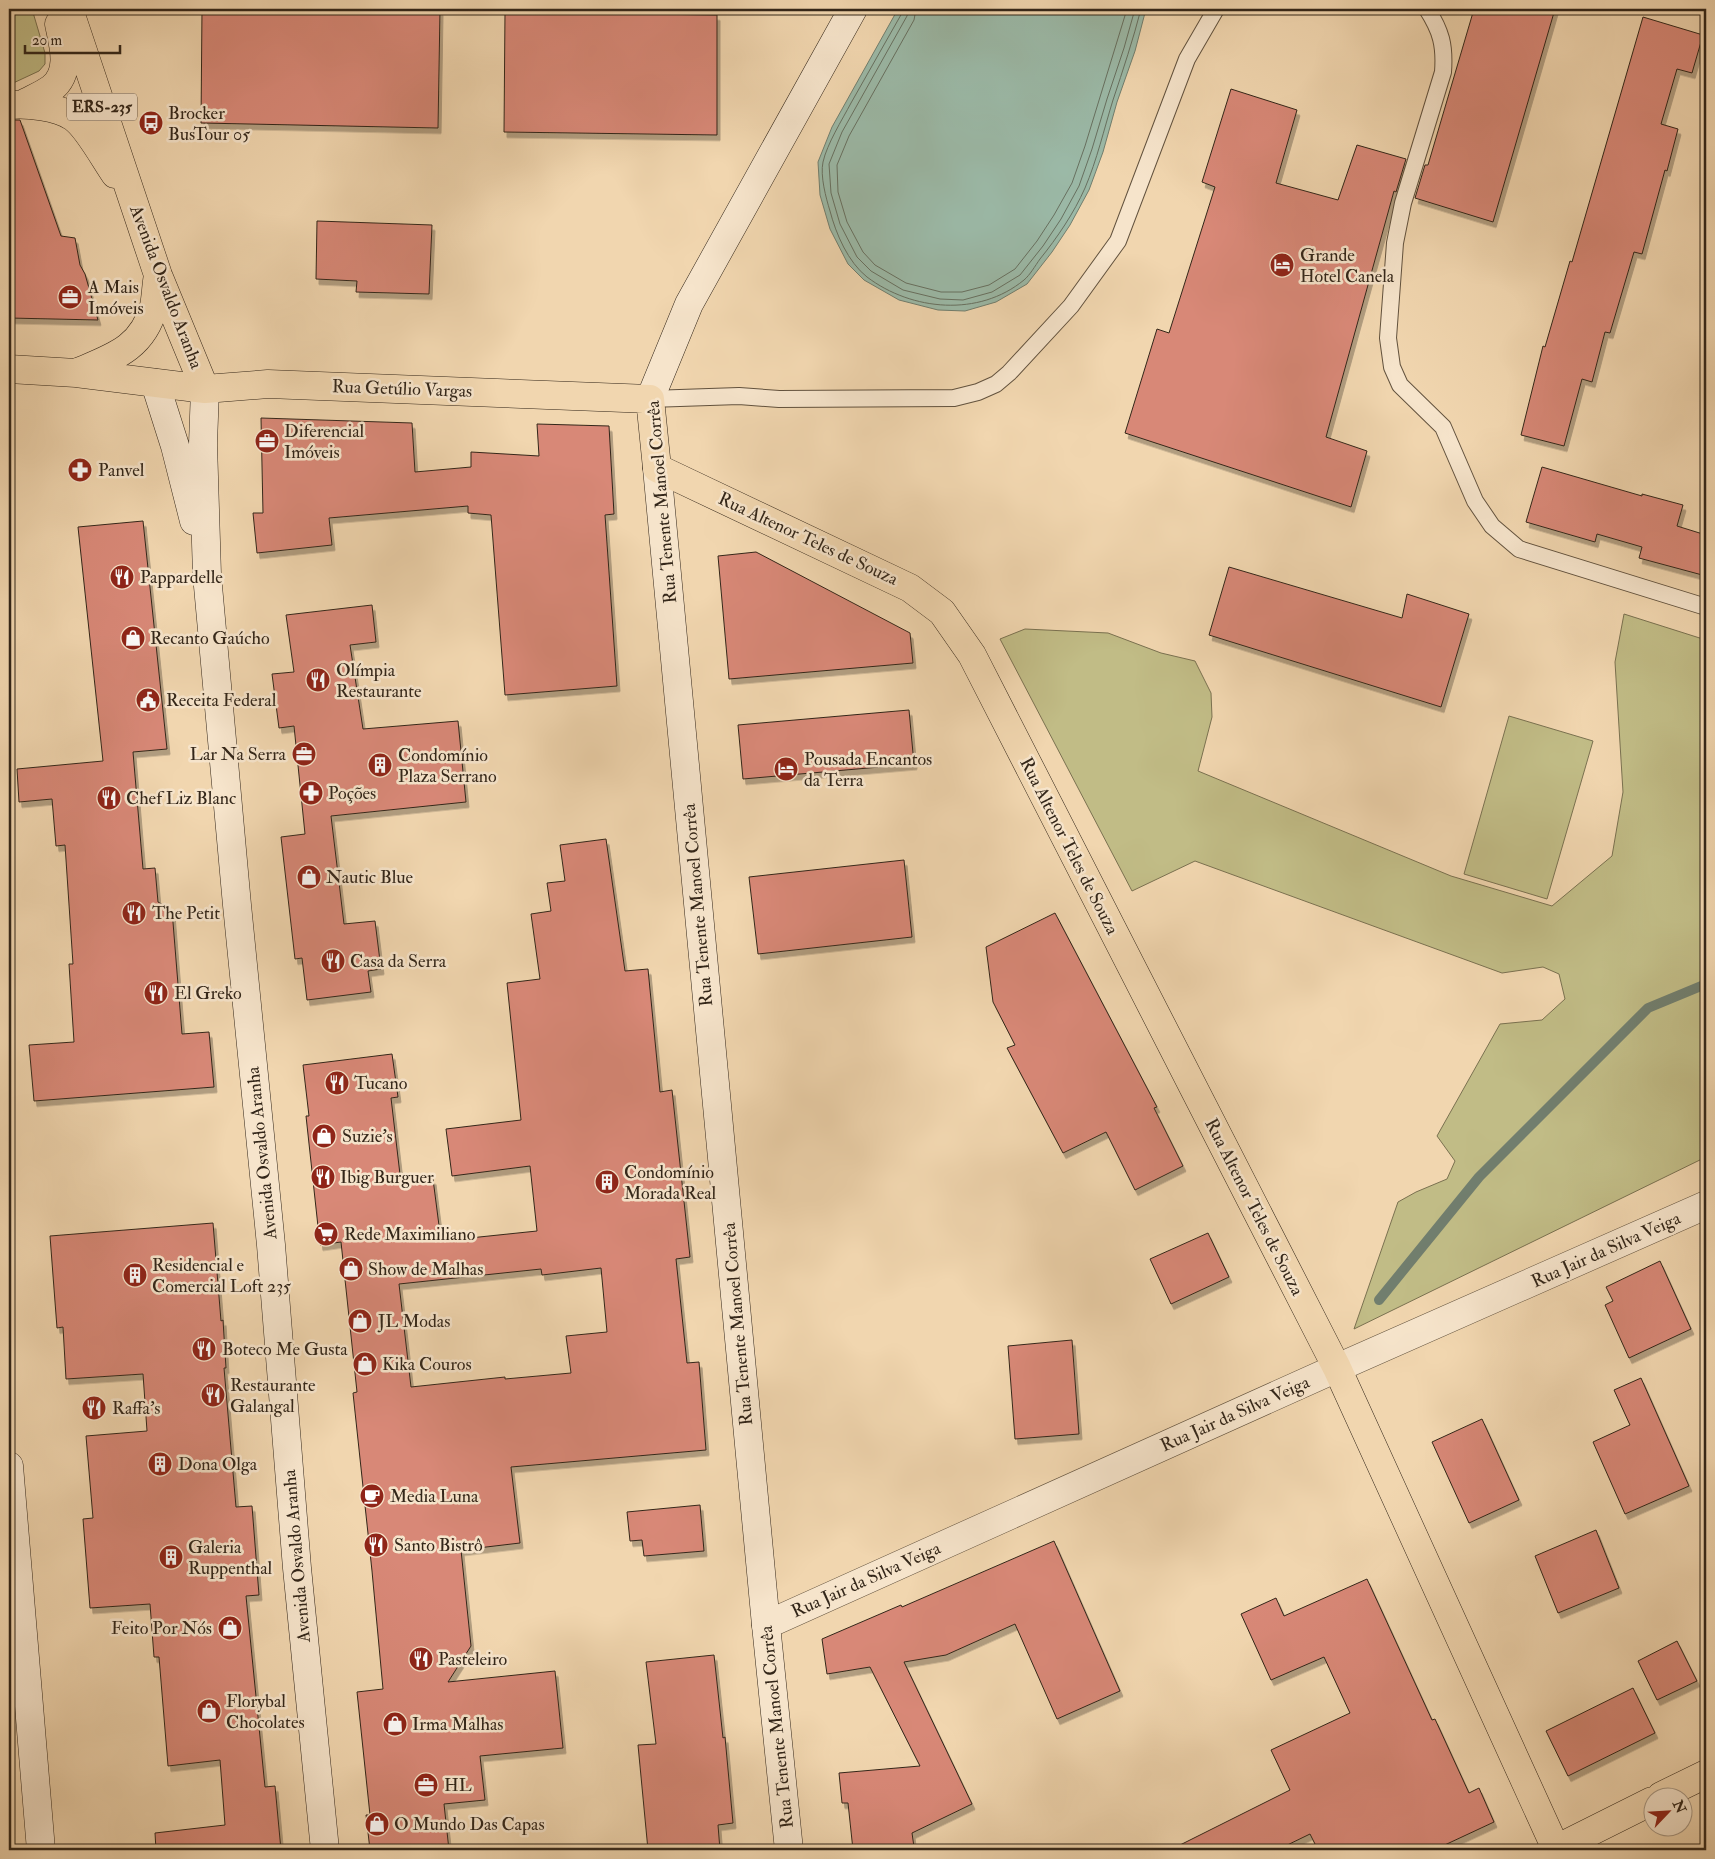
<svg xmlns="http://www.w3.org/2000/svg" width="1715" height="1859" font-family="'IM FELL Double Pica',serif">
	<style>
		.green { fill: #c1bc86; stroke: #7a7150 }
		.water { fill: #9bb9a7; stroke: #717e6e }
		.lines { fill: none; stroke-linecap: round; stroke-linejoin: round }
		.shore { stroke: #677060; stroke-width: 1 }
		.stream { stroke: #717e6e; stroke-width: 10 }
		.building { fill: #d88877; stroke: #332619; fill-rule: evenodd; filter: url(#shadow) }
		.lane-casing { stroke: #62523e; stroke-width: 18 }
		.street-casing { stroke: #62523e; stroke-width: 29 }
		.secondary-casing { stroke: #332619; stroke-width: 29 }
		.primary-casing { stroke: #332619; stroke-width: 29 }
		.lane { stroke: #f6e4cb; stroke-width: 16 }
		.street { stroke: #f6e4cb; stroke-width: 28 }
		.secondary { stroke: #f6e4cb; stroke-width: 28 }
		.primary { stroke: #f1d6af; stroke-width: 28 }
		.labels { text-anchor: middle; dominant-baseline: central; stroke-width: 5; stroke-linejoin: round; paint-order: stroke }
		.shield { fill: #f6e4cb; stroke: #6e5f4e; stroke-width: 1 }
		.shield-label { font-size: 16px; font-weight: bold; fill: #332619 }
		.poi-label { font-size: 18px; fill: #332619; stroke: #f6e4cb; text-anchor: start }
		.street-label { font-size: 18px; fill: #332619; stroke: #f6e4cb }
	</style>
	<defs>
		<filter id="shadow"><feDropShadow dx="3" dy="5.5" stdDeviation="0" flood-color="#0004"/></filter>
	</defs>
	<rect width="100%" height="100%" fill="#f1d6af"/>
	<filter id="stains"><feTurbulence type="fractalNoise" baseFrequency=".004" numOctaves="4"/><feColorMatrix values="0 0 0 0 .2 0 0 0 0 .09 0 0 0 0 .02 0 0 0 .5 -.17"/></filter>
	<radialGradient id="worn" r=".72"><stop offset=".6" stop-color="#630" stop-opacity="0"/><stop offset="1" stop-color="#630" stop-opacity=".3"/></radialGradient>
	<path class="green" d="M9,9H32L45,53V64L39,71L9,85Z
		M1624,614L1706,640V1157L1354,1329L1398,1202L1416,1192L1447,1179L1455,1161L1437,1136L1500,1024L1542,1020L1565,999L1559,974L1543,967L1502,973L1195,861L1132,891L1000,639L1025,629L1108,633L1161,653L1195,661L1211,693L1212,717L1198,771L1451,876L1552,906L1612,856L1623,792L1615,662Z
		M1509,716L1593,741L1547,899L1464,874Z"/>
	<path class="water" d="M898,9H1146L1135,51L1117,102L1103,152L1089,190L1070,225L1052,252L1027,284L996,302L965,311L938,310L899,300L864,280L848,264L830,229L820,195L818,162L832,127Z"/>
	<g class="lines">
		<path class="shore" d="M902,9V13C885,43 868,73 851,103C842,120 827,144 823,162C820,176 826,198 830,211C836,234 848,262 867,277C912,311 979,317 1024,280C1030,275 1035,266 1040,259C1057,238 1074,213 1085,188C1097,160 1104,129 1113,100C1123,70 1133,40 1141,9
			M909,9L907,16L842,132L829,164L831,193L840,224L857,257L871,271L903,290L940,299L963,300L992,292L1020,275L1043,246L1061,219L1079,186L1092,149L1107,99L1124,48L1135,9
			M916,9L914,20L849,136L837,165L838,192L847,222L863,252L875,265L906,283L941,292H962L989,285L1015,269L1037,241L1054,215L1072,183L1085,146L1127,9"/>
		<path class="stream" d="M1379,1300L1479,1177L1648,1008L1706,984"/>
	</g>
	<path class="building" d="M202,9L440,10L438,128L201,123Z
		M1474,9H1555L1493,222L1415,198L1425,165H1428Z
		M505,12L717,15V135L504,132Z
		M1643,17L1703,35L1692,73L1677,69L1661,124L1678,129L1667,171L1665,170L1642,254L1634,252L1610,333L1605,332L1592,382L1582,379L1564,446L1521,435L1543,346L1545,347L1570,261L1572,262Z
		M1231,89L1297,110L1276,183L1338,200L1357,145L1406,159L1396,192L1394,191L1326,437L1367,451L1351,507L1125,433L1157,329L1169,333L1215,187L1202,182Z
		M9,120H20L61,236L75,238L80,265L85,274L98,320L9,318Z
		M317,221L432,225L429,294L356,292L357,281L316,279Z
		M261,418L412,423L415,472L471,467V452L539,456L537,424L609,426L614,514L605,515L617,686L505,695L491,515L468,513V506L329,518L332,545L257,553L253,513H263Z
		M1542,467L1642,496V494L1683,505L1677,526L1706,535V576L1639,558L1642,547L1597,534L1595,542L1526,522Z
		M143,521L167,749L133,752L143,869L155,868L158,902L172,910L182,1034L209,1032L214,1087L34,1101L29,1045L74,1042L69,964H73L65,845L56,846L52,799L19,802L17,769L103,761L78,527Z
		M756,552L910,633L913,663L729,679L718,556Z
		M1229,567L1402,618L1407,594L1469,614L1441,707L1209,635Z
		M372,605L376,642L350,645L363,729L458,721L466,802L331,816L344,924L375,921L381,969L368,971L371,992L307,1000L302,958L295,959L281,837L305,834L294,726L279,728L272,674L294,672L286,615Z
		M909,710L914,764L743,779L738,725Z
		M606,839L625,971L648,969L660,1092L672,1090L690,1257L676,1259L687,1363L699,1362L706,1450L511,1467L520,1543L461,1550L471,1646L448,1682L555,1671L563,1748L480,1756L485,1800L444,1804L449,1850H370L366,1815H370L357,1692L383,1689L372,1571L353,1393L357,1392L341,1242L320,1245L306,1116H309L303,1065L392,1054L398,1097L391,1098L401,1183L433,1179L441,1241L537,1231L530,1166L452,1176L446,1129L521,1120L507,983L540,979L531,914L551,911L547,883L565,881L560,845ZM601,1268L607,1332L566,1336L571,1373L505,1379V1377L411,1387L399,1284L541,1269L542,1275Z
		M904,860L912,937L758,954L749,877Z
		M1055,913L1157,1107L1154,1108L1183,1166L1135,1190L1106,1132L1063,1153L1007,1048L1015,1045L993,1002L986,947Z
		M213,1223L221,1321L223,1320L226,1368H224L236,1507L252,1506L259,1595L246,1596L265,1787L275,1786L281,1850H156L155,1833L225,1825L220,1760L168,1766L159,1657H154L150,1604L90,1608L83,1519L93,1518L86,1436L147,1431L143,1374L66,1379L63,1327L57,1328L50,1236Z
		M1208,1233L1229,1277L1171,1304L1150,1259Z
		M1660,1261L1691,1329L1629,1358L1605,1305L1613,1301L1606,1287Z
		M1072,1340L1079,1434L1015,1439L1008,1346Z
		M1641,1378L1689,1486L1625,1514L1593,1442L1630,1425L1614,1390Z
		M1482,1419L1519,1500L1469,1523L1432,1442Z
		M700,1505L704,1551L644,1556L642,1540L630,1541L627,1512Z
		M1596,1530L1619,1588L1558,1613L1535,1556Z
		M1054,1541L1120,1691L1057,1719L1015,1624L946,1655L904,1662L972,1804L912,1833L914,1847L853,1850L848,1803H842L839,1773L920,1766L870,1667L827,1674L822,1639L901,1605L902,1607Z
		M1367,1579L1432,1720L1435,1719L1469,1793L1479,1788L1494,1822L1434,1850H1318L1310,1834L1277,1850H1170L1290,1790L1271,1750L1350,1713L1324,1657L1271,1680L1241,1614L1276,1598L1284,1616Z
		M1677,1641L1697,1681L1657,1700L1638,1661Z
		M714,1655L723,1738L725,1737L733,1823L718,1825L720,1850H648L638,1745L656,1744L646,1662Z
		M1633,1688L1655,1733L1568,1776L1546,1731Z"/>
	<g class="lines">
		<defs>
			<path id="lane" d="M1427,9C1441,31 1445,45 1443,72L1403,203L1395,243L1388,338L1392,367L1400,385L1443,427L1475,501L1492,526L1519,549L1706,607
				M650,399L739,396L779,399L954,398L978,392L996,384L1009,373L1071,306L1118,241L1187,59L1216,9"/>
			<path id="street" d="M766,1625L1337,1368L1706,1205"/>
			<path id="secondary" d="M155,383L175,446L194,521
				M205,389L203,444L207,575L237,905L271,1245L297,1568L325,1850
				M650,399L689,304L853,9
				M657,468L766,1625L789,1850
				M9,1466L41,1850"/>
			<path id="primary" d="M69,9L158,275L205,389
				M23,104C32,99 44,94 52,88C72,72 63,44 59,24
				M9,105C27,103 58,107 73,117C87,126 105,160 115,174
				M9,369L76,373L205,389L268,384L650,399L657,468L910,588L942,612L972,655L1337,1368L1556,1849L1652,1801
				M78,372C114,357 143,348 154,306C156,296 156,285 158,275
				M1661,1796L1706,1774"/>
		</defs>
		<use href="#lane" class="lane-casing"/>
		<use href="#street" class="street-casing"/>
		<use href="#secondary" class="secondary-casing"/>
		<use href="#primary" class="primary-casing"/>
		<use href="#lane" class="lane"/>
		<use href="#street" class="street"/>
		<use href="#secondary" class="secondary"/>
		<use href="#primary" class="primary"/>
	</g>
	<defs>
		<symbol id="bus-disc" viewBox="-11 -11 22 22"><circle r="9.5" fill="#8f2418" stroke="#f6e4cb"/><path d="M-5-6H5V4H4V6H2V4H-2V6H-4V4H-5ZM-3.5-4V0h7V-4ZM-3.5 1.2v1.5H-2V1.2ZM2 1.2v1.5H3.5V1.2Z" fill="#fff"/></symbol>
		<symbol id="hotel-disc" viewBox="-11 -11 22 22"><circle r="9.5" fill="#8f2418" stroke="#f6e4cb"/><path d="M-6-4.5h1.5V1H6V5H4.5V3h-9V5H-6ZM-4 0a1.8 1.8 0 1 1 3.6 0ZM.5 0V-2.5h3Q6-2.5 6 0Z" fill="#fff"/></symbol>
		<symbol id="office-disc" viewBox="-11 -11 22 22"><circle r="9.5" fill="#8f2418" stroke="#f6e4cb"/><path d="M-6-3h4V-5.5h4V-3h4V5H-6ZM-1-4.5V-3h2v-1.5ZM-6 0V1H6V0Z" fill="#fff"/></symbol>
		<symbol id="pharmacy-disc" viewBox="-11 -11 22 22"><circle r="9.5" fill="#8f2418" stroke="#f6e4cb"/><path d="M-2-6h4v4h4v4h-4v4h-4v-4h-4v-4h4Z" fill="#fff"/></symbol>
		<symbol id="restaurant-disc" viewBox="-11 -11 22 22"><circle r="9.5" fill="#8f2418" stroke="#f6e4cb"/><path d="M-5-6h1v4h1v-4h1v4h1v-4h1v5L-1.5 .5V6h-2V.5L-5-1ZM5-6V6H3V1.5H1.5Q1.5-4 5-6Z" fill="#fff"/></symbol>
		<symbol id="shop-disc" viewBox="-11 -11 22 22"><circle r="9.5" fill="#8f2418" stroke="#f6e4cb"/><path d="M-5-2.5h2.3a2.7 3.5 0 0 1 5.4 0H5L5.5 6h-11ZM-1.5-2.5h3a1.5 2.3 0 0 0-3 0Z" fill="#fff"/></symbol>
		<symbol id="civic-disc" viewBox="-11 -11 22 22"><circle r="9.5" fill="#8f2418" stroke="#f6e4cb"/><path d="M-.6-6.5H3V-4.5H.6V-3L4-1V1h2V6H-6V1h2V-1L-.6-3ZM-1.2 2.5V6h2.4V2.5Z" fill="#fff"/></symbol>
		<symbol id="building-disc" viewBox="-11 -11 22 22"><circle r="9.5" fill="#8f2418" stroke="#f6e4cb"/><path d="M-4-6H4V6H1V3H-1V6H-4ZM-2.5-4.3h1.7v1.8h-1.7ZM.8-4.3h1.7v1.8H.8ZM-2.5-1h1.7V.8h-1.7ZM.8-1h1.7V.8H.8Z" fill="#fff"/></symbol>
		<symbol id="supermarket-disc" viewBox="-11 -11 22 22"><circle r="9.5" fill="#8f2418" stroke="#f6e4cb"/><path d="M-6-5.5h2.5l.6 2H6L4.5 2H-2.5L-4.4-4H-6ZM-1.5 3.2a1.3 1.3 0 1 0 .1 0ZM3 3.2a1.3 1.3 0 1 0 .1 0Z" fill="#fff"/></symbol>
		<symbol id="cafe-disc" viewBox="-11 -11 22 22"><circle r="9.5" fill="#8f2418" stroke="#f6e4cb"/><path d="M-5.5-4.5H6V0H3Q3 3.5 0 3.5H-2.5Q-5.5 3.5-5.5 0ZM3-3.2v2h1.7v-2ZM-6 4.5H4V6H-6Z" fill="#fff"/></symbol>
	</defs>
	<g fill-rule="evenodd">
		<use href="#bus-disc" x="137" y="109" width="28" height="28"/>
		<use href="#hotel-disc" x="1268" y="251" width="28" height="28"/>
		<use href="#office-disc" x="56" y="283" width="28" height="28"/>
		<use href="#office-disc" x="253" y="427" width="28" height="28"/>
		<use href="#pharmacy-disc" x="66" y="456" width="28" height="28"/>
		<use href="#restaurant-disc" x="108" y="563" width="28" height="28"/>
		<use href="#shop-disc" x="119" y="624" width="28" height="28"/>
		<use href="#restaurant-disc" x="304" y="666" width="28" height="28"/>
		<use href="#civic-disc" x="134" y="686" width="28" height="28"/>
		<use href="#office-disc" x="290" y="740" width="28" height="28"/>
		<use href="#building-disc" x="366" y="751" width="28" height="28"/>
		<use href="#hotel-disc" x="772" y="755" width="28" height="28"/>
		<use href="#pharmacy-disc" x="297" y="779" width="28" height="28"/>
		<use href="#restaurant-disc" x="95" y="784" width="28" height="28"/>
		<use href="#shop-disc" x="295" y="863" width="28" height="28"/>
		<use href="#restaurant-disc" x="120" y="899" width="28" height="28"/>
		<use href="#restaurant-disc" x="319" y="947" width="28" height="28"/>
		<use href="#restaurant-disc" x="142" y="979" width="28" height="28"/>
		<use href="#restaurant-disc" x="323" y="1069" width="28" height="28"/>
		<use href="#shop-disc" x="310" y="1122" width="28" height="28"/>
		<use href="#restaurant-disc" x="309" y="1163" width="28" height="28"/>
		<use href="#building-disc" x="593" y="1168" width="28" height="28"/>
		<use href="#supermarket-disc" x="312" y="1220" width="28" height="28"/>
		<use href="#shop-disc" x="337" y="1255" width="28" height="28"/>
		<use href="#building-disc" x="121" y="1261" width="28" height="28"/>
		<use href="#shop-disc" x="346" y="1307" width="28" height="28"/>
		<use href="#restaurant-disc" x="190" y="1335" width="28" height="28"/>
		<use href="#shop-disc" x="351" y="1350" width="28" height="28"/>
		<use href="#restaurant-disc" x="199" y="1381" width="28" height="28"/>
		<use href="#restaurant-disc" x="80" y="1394" width="28" height="28"/>
		<use href="#building-disc" x="146" y="1450" width="28" height="28"/>
		<use href="#cafe-disc" x="358" y="1482" width="28" height="28"/>
		<use href="#restaurant-disc" x="362" y="1531" width="28" height="28"/>
		<use href="#building-disc" x="157" y="1543" width="28" height="28"/>
		<use href="#shop-disc" x="216" y="1614" width="28" height="28"/>
		<use href="#restaurant-disc" x="407" y="1645" width="28" height="28"/>
		<use href="#shop-disc" x="195" y="1697" width="28" height="28"/>
		<use href="#shop-disc" x="381" y="1710" width="28" height="28"/>
		<use href="#office-disc" x="412" y="1771" width="28" height="28"/>
		<use href="#shop-disc" x="363" y="1810" width="28" height="28"/>
	</g>
	<g class="labels">
		<rect class="shield" x="67" y="93.5" width="70" height="27" rx="4"/>
		<g class="shield-label">
			<text x="102" y="107">ERS-235</text>
		</g>
		<g class="poi-label">
			<text x="168" y="113">Brocker<tspan x="168" dy="21">BusTour 05</tspan></text>
			<text x="1300" y="255">Grande<tspan x="1300" dy="21">Hotel Canela</tspan></text>
			<text x="88" y="287">A Mais<tspan x="88" dy="21">Imóveis</tspan></text>
			<text x="284" y="431">Diferencial<tspan x="284" dy="21">Imóveis</tspan></text>
			<text x="98" y="470">Panvel</text>
			<text x="140" y="577">Pappardelle</text>
			<text x="150" y="638">Recanto Gaúcho</text>
			<text x="336" y="670">Olímpia<tspan x="336" dy="21">Restaurante</tspan></text>
			<text x="166" y="700">Receita Federal</text>
			<text x="286" y="754" text-anchor="end">Lar Na Serra</text>
			<text x="398" y="755">Condomínio<tspan x="398" dy="21">Plaza Serrano</tspan></text>
			<text x="804" y="759">Pousada Encantos<tspan x="804" dy="21">da Terra</tspan></text>
			<text x="328" y="793">Poções</text>
			<text x="126" y="798">Chef Liz Blanc</text>
			<text x="326" y="877">Nautic Blue</text>
			<text x="152" y="913">The Petit</text>
			<text x="350" y="961">Casa da Serra</text>
			<text x="174" y="993">El Greko</text>
			<text x="354" y="1083">Tucano</text>
			<text x="342" y="1136">Suzie's</text>
			<text x="624" y="1172">Condomínio<tspan x="624" dy="21">Morada Real</tspan></text>
			<text x="340" y="1177">Ibig Burguer</text>
			<text x="344" y="1234">Rede Maximiliano</text>
			<text x="152" y="1265">Residencial e<tspan x="152" dy="21">Comercial Loft 235</tspan></text>
			<text x="368" y="1269">Show de Malhas</text>
			<text x="378" y="1321">JL Modas</text>
			<text x="222" y="1349">Boteco Me Gusta</text>
			<text x="382" y="1364">Kika Couros</text>
			<text x="230" y="1385">Restaurante<tspan x="230" dy="21">Galangal</tspan></text>
			<text x="112" y="1408">Raffa's</text>
			<text x="178" y="1464">Dona Olga</text>
			<text x="390" y="1496">Media Luna</text>
			<text x="394" y="1545">Santo Bistrô</text>
			<text x="188" y="1547">Galeria<tspan x="188" dy="21">Ruppenthal</tspan></text>
			<text x="212" y="1628" text-anchor="end">Feito Por Nós</text>
			<text x="438" y="1659">Pasteleiro</text>
			<text x="226" y="1701">Florybal<tspan x="226" dy="21">Chocolates</tspan></text>
			<text x="412" y="1724">Irma Malhas</text>
			<text x="444" y="1785">HL</text>
			<text x="394" y="1824">O Mundo Das Capas</text>
		</g>
		<g class="street-label">
			<text transform="translate(166 287) rotate(69)">Avenida Osvaldo Aranha</text>
			<text transform="translate(402 389) rotate(2)">Rua Getúlio Vargas</text>
			<text transform="translate(662 502) rotate(-95)">Rua Tenente Manoel Corrêa</text>
			<text transform="translate(808 539) rotate(25)">Rua Altenor Teles de Souza</text>
			<text transform="translate(1069 846) rotate(63)">Rua Altenor Teles de Souza</text>
			<text transform="translate(698 905) rotate(-95)">Rua Tenente Manoel Corrêa</text>
			<text transform="translate(262 1153) rotate(-96)">Avenida Osvaldo Aranha</text>
			<text transform="translate(1254 1207) rotate(63)">Rua Altenor Teles de Souza</text>
			<text transform="translate(1606 1250) rotate(-24)">Rua Jair da Silva Veiga</text>
			<text transform="translate(738 1324) rotate(-95)">Rua Tenente Manoel Corrêa</text>
			<text transform="translate(1235 1414) rotate(-24)">Rua Jair da Silva Veiga</text>
			<text transform="translate(297 1556) rotate(-95)">Avenida Osvaldo Aranha</text>
			<text transform="translate(866 1580) rotate(-24)">Rua Jair da Silva Veiga</text>
			<text transform="translate(777 1727) rotate(-96)">Rua Tenente Manoel Corrêa</text>
		</g>
	</g>
	<rect width="1715" height="1859" fill="none" stroke="#f1d6af" stroke-width="30"/>
	<rect x="10" y="10" width="1695" height="1839" fill="none" stroke="#332619" stroke-width="2.5"/>
	<rect x="15" y="15" width="1685" height="1829" fill="none" stroke="#332619"/>
	<g transform="translate(1668 1812) rotate(65)"><circle r="24" fill="#f6e4cb" stroke="#a89884"/>
	<path d="M0-4L9 19L0 12L-9 19Z" fill="#8f2418"/>
	<text y="-8" font-size="14" font-weight="bold" text-anchor="middle" fill="#332619">N</text>
	</g>
	<path d="M25 45v8h95v-8" fill="none" stroke="#332619" stroke-width="2.5"/>
	<text x="32" y="45" font-size="15" fill="#332619" stroke="#f6e4cb" stroke-width="4" paint-order="stroke">20 m</text>
	<rect width="100%" height="100%" filter="url(#stains)"/>
	<rect width="100%" height="100%" fill="url(#worn)"/>
</svg>
